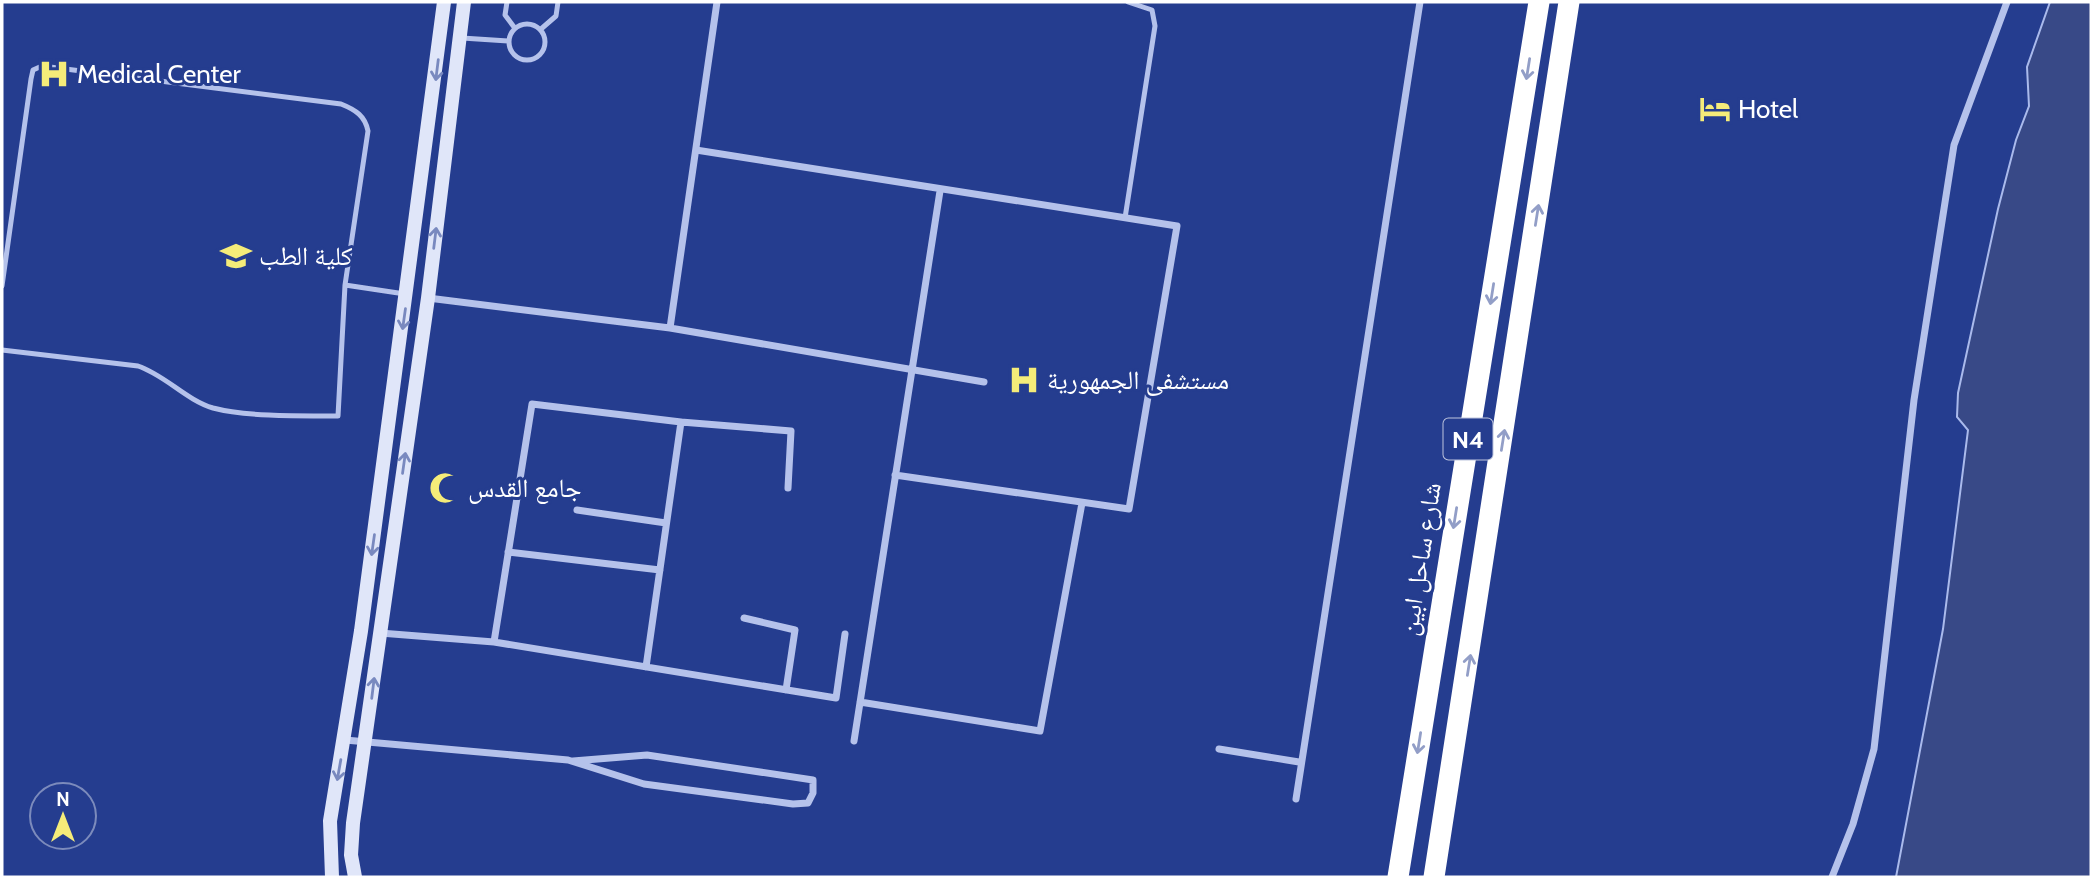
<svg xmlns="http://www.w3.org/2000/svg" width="2093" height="879" font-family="Cabin,'Noto Naskh Arabic',sans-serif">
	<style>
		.water { fill: #384987; stroke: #aabaec; stroke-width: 2 }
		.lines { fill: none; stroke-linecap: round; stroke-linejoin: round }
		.lane { stroke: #b5c2eb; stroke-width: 5 }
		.street { stroke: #b5c2eb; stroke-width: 7 }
		.secondary { stroke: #e0e6f9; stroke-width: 14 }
		.highway { stroke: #fff; stroke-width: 21 }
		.oneway { stroke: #929ec7 }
		.oneway2 { stroke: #7989bf }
		.labels { text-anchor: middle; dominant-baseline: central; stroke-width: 6; stroke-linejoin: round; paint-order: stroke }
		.shield { fill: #253d8f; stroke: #bec5dd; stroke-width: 2 }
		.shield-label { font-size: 24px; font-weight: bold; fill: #fff }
		.poi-label { font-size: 26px; fill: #fff; stroke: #253d8f; text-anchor: start }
		.street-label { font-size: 26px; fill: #fff; stroke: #253d8f }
	</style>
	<rect width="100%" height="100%" fill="#253d8f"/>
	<path class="water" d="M2050,2H2091V877H1896L1943,629L1968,430L1957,417L1958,393L1998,209L2016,140L2029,106L2027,67Z"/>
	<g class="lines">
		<path class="lane" d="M507,2L505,15L514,27
			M509 42a18 18 0 1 1 36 0a18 18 0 1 1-36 0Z
			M541,29L556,16L558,2
			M462,38L508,41
			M1125,218L1155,26L1152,10L1128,2
			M345,285L405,294
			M2,286L31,79L33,70L42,66L341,104C356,110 365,116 368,131L345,285L338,416C302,416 247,417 213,408C186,400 165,375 138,366L2,350"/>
		<path class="street" d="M696,150L1177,226L1129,509L895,475
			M428,298L670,328L984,382
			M670,328L717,2
			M577,510L666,523
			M508,552L660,570
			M744,618L795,630L786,690
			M380,633L494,642L836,698L845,634
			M494,642L532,404L681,422L791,431L788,488
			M646,667L681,422
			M860,702L1040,731L1082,503
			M345,740L568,760L644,784L793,804L808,803L813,793V780L647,755L573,761
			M854,741L940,191
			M1219,749L1299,762
			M1296,799L1420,2
			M1832,877L1853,824L1874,749L1914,400L1954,145L2007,2"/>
		<path class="secondary" d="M332,877L330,821L361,631L444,2
			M355,877L351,855L353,823L428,298L464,2"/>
		<path class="highway" d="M1398,877L1539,2
			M1434,877L1569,2"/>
	</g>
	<defs><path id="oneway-shaft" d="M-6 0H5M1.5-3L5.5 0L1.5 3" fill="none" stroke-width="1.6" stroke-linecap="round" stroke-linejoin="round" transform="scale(1.75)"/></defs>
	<g class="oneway">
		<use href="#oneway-shaft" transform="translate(1528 69) rotate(99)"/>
		<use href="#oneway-shaft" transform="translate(1537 215) rotate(-81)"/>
		<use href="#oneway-shaft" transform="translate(1492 294) rotate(99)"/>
		<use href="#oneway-shaft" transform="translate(1503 440) rotate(-81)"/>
		<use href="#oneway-shaft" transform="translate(1455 518) rotate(99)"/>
		<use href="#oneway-shaft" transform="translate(1469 665) rotate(-81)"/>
		<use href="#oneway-shaft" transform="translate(1419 743) rotate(99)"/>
	</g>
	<g class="oneway2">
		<use href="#oneway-shaft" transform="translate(437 70) rotate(97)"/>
		<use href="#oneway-shaft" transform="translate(435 238) rotate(-83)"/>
		<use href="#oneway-shaft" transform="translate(404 319) rotate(98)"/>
		<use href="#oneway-shaft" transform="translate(404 463) rotate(-82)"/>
		<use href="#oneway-shaft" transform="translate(373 545) rotate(98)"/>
		<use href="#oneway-shaft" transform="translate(373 688) rotate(-83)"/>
		<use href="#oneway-shaft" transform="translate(339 770) rotate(100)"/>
	</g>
	<defs>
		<symbol id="hospital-bare" viewBox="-9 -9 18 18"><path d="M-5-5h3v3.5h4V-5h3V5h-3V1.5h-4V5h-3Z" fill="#f5ec79" stroke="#253d8f" stroke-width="2.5" paint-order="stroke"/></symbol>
		<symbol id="hotel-bare" viewBox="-9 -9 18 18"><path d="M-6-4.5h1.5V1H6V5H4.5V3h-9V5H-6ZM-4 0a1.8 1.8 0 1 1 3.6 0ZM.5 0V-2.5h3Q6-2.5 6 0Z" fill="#f5ec79" stroke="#253d8f" stroke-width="2.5" paint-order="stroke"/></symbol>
		<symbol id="university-bare" viewBox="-9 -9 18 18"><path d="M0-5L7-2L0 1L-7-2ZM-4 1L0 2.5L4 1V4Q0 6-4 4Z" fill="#f5ec79" stroke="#253d8f" stroke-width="2.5" paint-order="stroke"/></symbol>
		<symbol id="mosque-bare" viewBox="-9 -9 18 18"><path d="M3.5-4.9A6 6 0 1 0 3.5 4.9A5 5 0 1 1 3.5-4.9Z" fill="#f5ec79" stroke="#253d8f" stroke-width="2.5" paint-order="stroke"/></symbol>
	</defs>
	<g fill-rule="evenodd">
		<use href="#hospital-bare" x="32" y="52" width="44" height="44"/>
		<use href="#hotel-bare" x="1693" y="87" width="44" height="44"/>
		<use href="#university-bare" x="214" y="234" width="44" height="44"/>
		<use href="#hospital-bare" x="1002" y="358" width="44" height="44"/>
		<use href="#mosque-bare" x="423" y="466" width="44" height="44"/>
	</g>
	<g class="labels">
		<rect class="shield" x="1443.5" y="418.5" width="49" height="41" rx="5"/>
		<g class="shield-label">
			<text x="1468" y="439">N4</text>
		</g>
		<g class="poi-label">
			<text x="77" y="74">Medical Center</text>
			<text x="1738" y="109">Hotel</text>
			<text x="259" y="256">كلية الطب</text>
			<text x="1047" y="380">مستشفى الجمهورية</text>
			<text x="468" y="488">جامع القدس</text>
		</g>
		<g class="street-label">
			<text transform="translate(1420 559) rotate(-81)">شارع ساحل ابين</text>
		</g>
	</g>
	<rect width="2093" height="879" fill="none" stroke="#ffffff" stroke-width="7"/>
	<g transform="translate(63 816)"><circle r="33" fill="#253d8f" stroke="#7c8bbc" stroke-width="2"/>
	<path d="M0-5L12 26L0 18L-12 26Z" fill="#f5ec79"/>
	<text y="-10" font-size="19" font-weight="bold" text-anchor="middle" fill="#ffffff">N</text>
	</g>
</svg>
